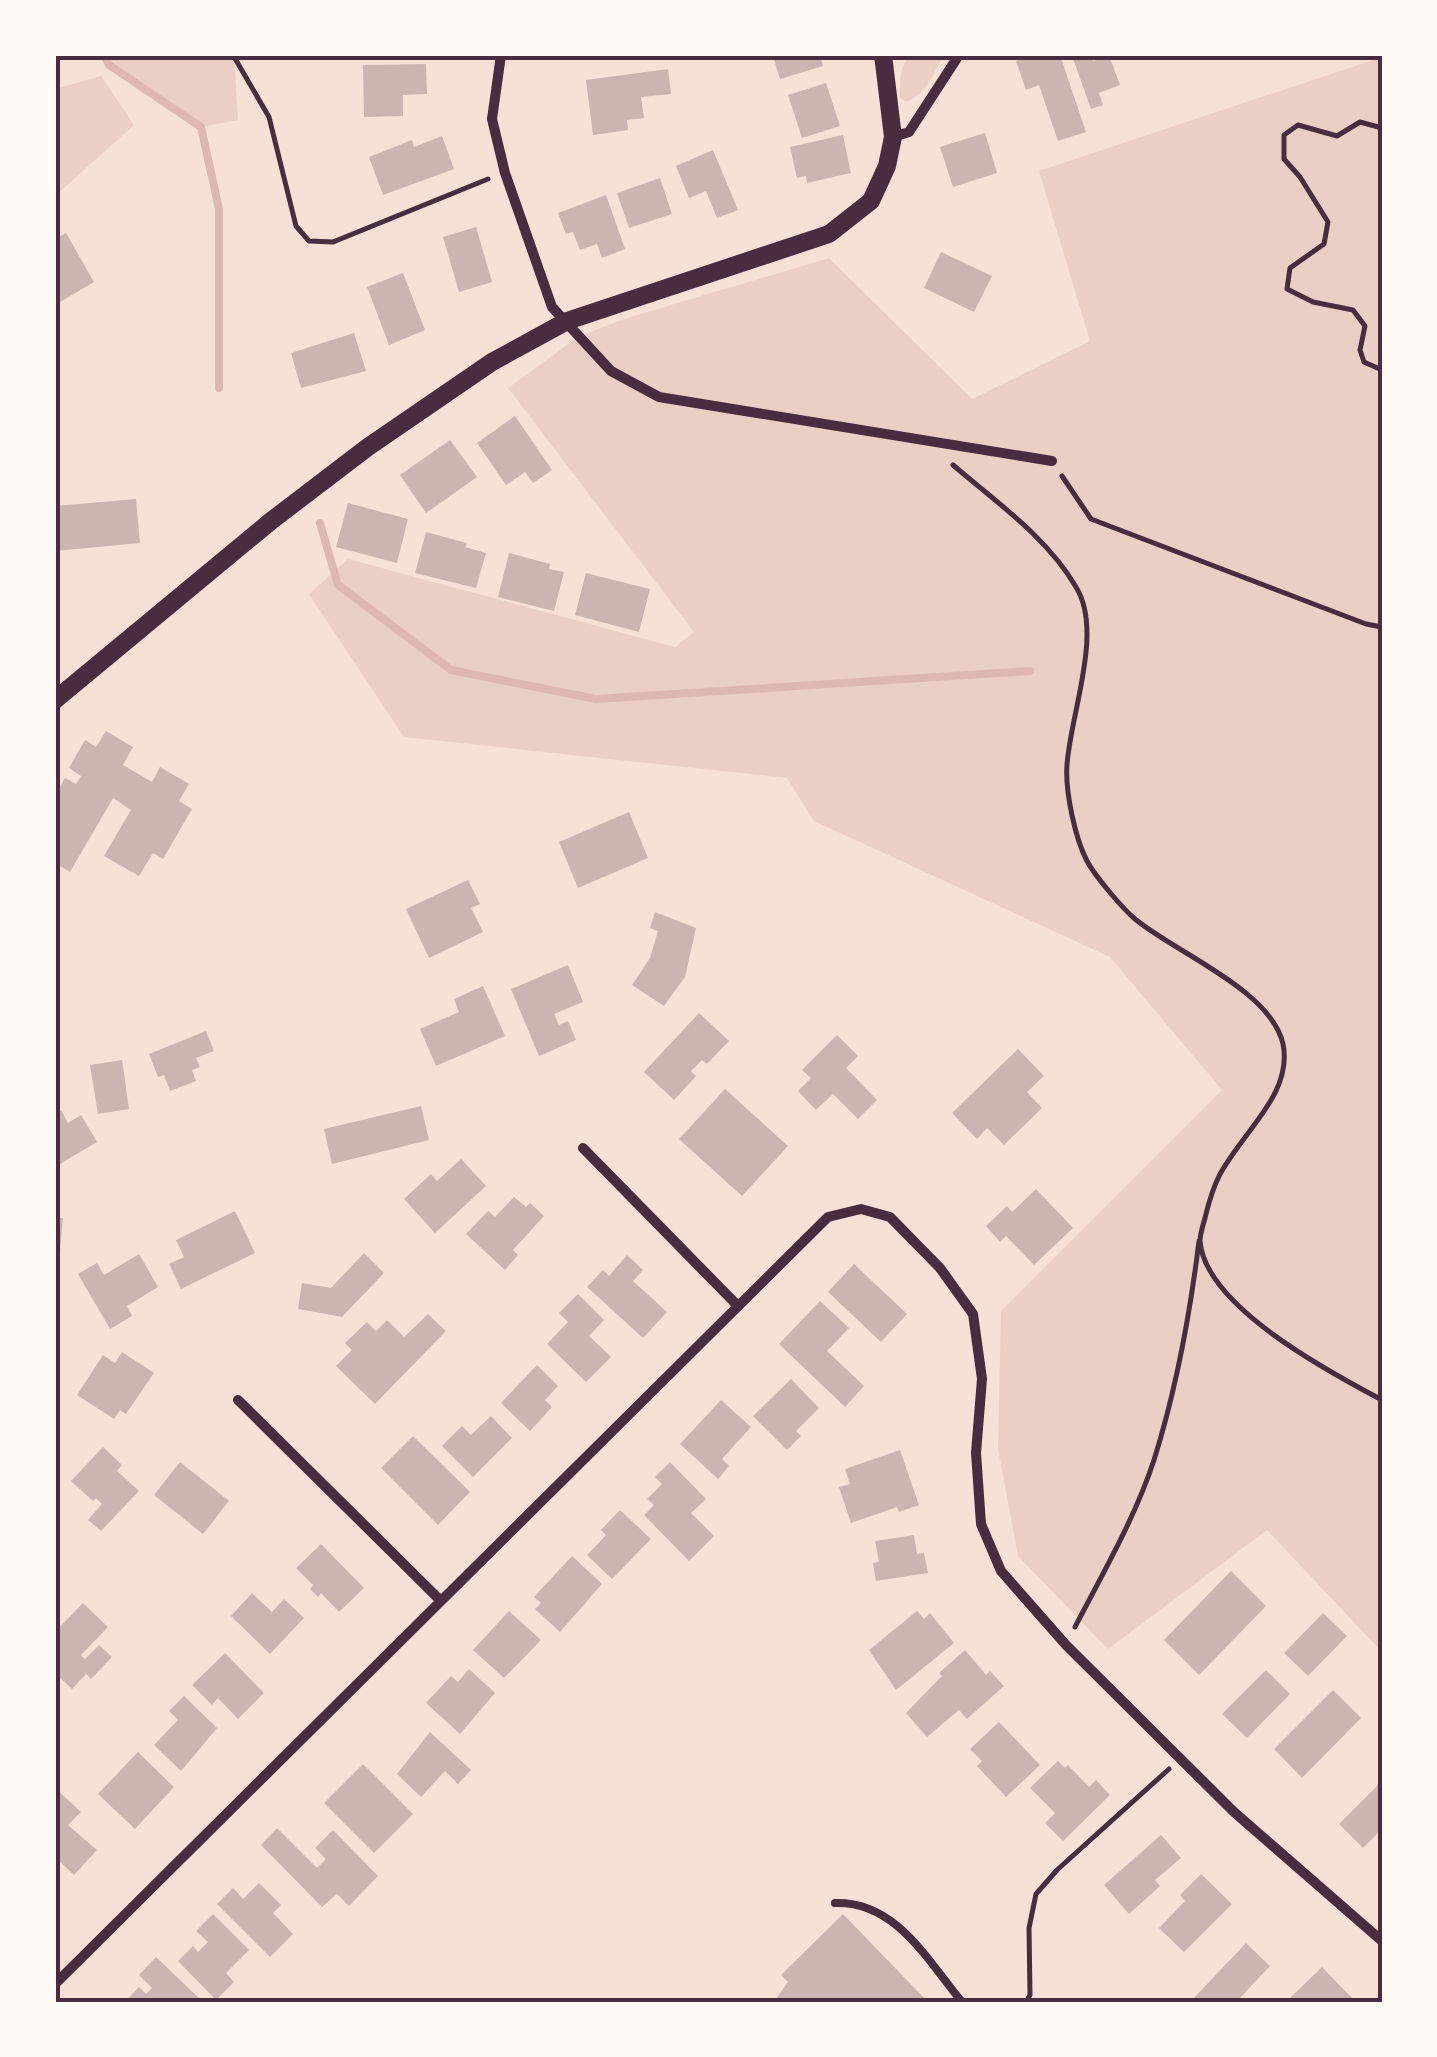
<svg xmlns="http://www.w3.org/2000/svg" width="1437" height="2057" font-family="'Fira Sans Condensed',sans-serif">
	<style>
		.green { fill: #ebcfc5 }
		.lines { fill: none; stroke-linecap: round; stroke-linejoin: round }
		.stream { stroke: #dcb8b0; stroke-width: 8 }
		.building { fill: #ccb4b1 }
		.path { stroke: #4a2c40; stroke-width: 5 }
		.service { stroke: #4a2c40; stroke-width: 8 }
		.minor { stroke: #4a2c40; stroke-width: 10 }
		.tertiary { stroke: #4a2c40; stroke-width: 18 }
		.neatline { fill: none; stroke: #4a2c40; stroke-width: 4 }
	</style>
	<rect width="100%" height="100%" fill="#f7e1d7"/>
	<path class="green" d="M104,55H234L238,120L201,127L109,65Z
		M910,55H944C934,72 927,94 906,102L900,98C900,82 899,67 910,55Z
		M1382,57V1652L1267,1530L1108,1649L1018,1556L998,1449L1001,1311L1222,1090L1110,957L814,821L787,778L404,737L309,594L348,559L675,647L694,632L508,388L578,337L624,319L829,258L972,399L1090,341L1039,171Z
		M101,76L134,125L55,196V89Z"/>
	<g class="lines">
		<path class="stream" d="M104,55L109,65L201,127L219,209V388
			M320,523L338,585L451,670L596,699L1030,671"/>
	</g>
	<path class="building" d="M820,55L823,66L780,79L773,56Z
		M1034,55H1060L1086,132L1058,141L1039,85L1026,90L1016,61Z
		M1091,55L1093,61L1109,55L1120,85L1099,93L1103,105L1091,109L1072,56Z
		M426,64L427,94L403,95V116L364,117L363,65Z
		M668,69L671,94L641,97L644,118L627,120L628,130L593,135L586,80Z
		M826,83L840,126L802,138L788,95Z
		M985,133L997,173L953,187L940,147Z
		M843,135L851,173L807,183L806,176L797,178L790,147Z
		M442,136L454,169L383,195L369,157L412,140L414,147Z
		M713,150L738,210L717,218L706,191L689,198L676,166Z
		M660,178L672,214L629,228L617,193Z
		M606,195L625,249L602,258L597,244L580,250L573,232L566,234L558,213Z
		M476,227L492,282L459,292L443,237Z
		M66,233L94,282L55,305V239Z
		M941,252L992,276L974,312L924,288Z
		M403,273L425,330L389,345L367,287Z
		M354,333L366,371L301,388L291,353Z
		M515,416L552,470L533,483L525,472L506,485L477,443Z
		M450,440L477,477L426,513L400,475Z
		M136,499L140,543L55,551V506Z
		M348,503L408,519L397,563L336,547Z
		M426,532L467,543L465,547L486,553L476,588L415,573Z
		M509,553L550,564L549,569L564,572L554,611L498,597Z
		M586,573L650,589L639,632L575,615Z
		M106,731L133,747L123,765L152,782L160,767L189,784L179,801L192,809L163,859L153,853L139,876L104,856L131,810L113,798L70,872L55,863V795L65,778L76,784L81,776L69,768L85,740L96,747Z
		M629,812L648,858L578,888L559,842Z
		M468,880L480,904L471,908L483,932L429,958L406,909Z
		M655,912L696,928L685,977L664,1006L632,985L650,958L658,931L650,928Z
		M568,965L583,1002L554,1014L559,1025L568,1021L576,1040L539,1056L511,989Z
		M483,986L505,1036L436,1066L420,1029L459,1012L454,999Z
		M699,1013L729,1041L707,1064L702,1060L691,1071L696,1076L674,1100L644,1072Z
		M206,1031L214,1051L196,1058L200,1067L192,1070L196,1081L170,1091L164,1075L158,1077L149,1054Z
		M837,1035L858,1056L846,1068L877,1100L858,1119L833,1094L816,1110L798,1091L811,1078L802,1070Z
		M1018,1049L1044,1076L1027,1092L1042,1108L1004,1145L987,1128L977,1139L952,1113Z
		M122,1060L129,1109L98,1114L90,1065Z
		M725,1089L788,1146L742,1196L679,1139Z
		M421,1106L429,1140L332,1164L324,1129Z
		M61,1110L68,1123L81,1115L97,1142L55,1167V1113Z
		M461,1159L486,1186L435,1233L404,1199L431,1174L437,1181Z
		M1036,1189L1073,1228L1034,1265L1006,1236L1000,1242L986,1226L1007,1206L1012,1212Z
		M514,1197L526,1207L530,1203L544,1216L513,1250L518,1255L505,1270L466,1234L488,1211L495,1217Z
		M235,1211L255,1253L181,1289L169,1264L184,1257L176,1240Z
		M55,1218H63L58,1273H55Z
		M364,1253L384,1273L342,1317L298,1309L302,1283L331,1288Z
		M139,1254L158,1287L127,1306L132,1316L110,1329L78,1274L97,1263L104,1275Z
		M627,1255L643,1270L633,1281L667,1312L643,1338L587,1287L603,1270L609,1276Z
		M854,1264L907,1314L881,1342L828,1292Z
		M578,1294L604,1320L589,1336L611,1357L586,1382L547,1344L568,1322L559,1313Z
		M820,1301L849,1328L827,1351L864,1386L845,1407L779,1344Z
		M428,1314L446,1331L375,1404L336,1366L352,1350L345,1343L367,1322L376,1331L387,1320L404,1337Z
		M122,1352L154,1373L126,1414L120,1410L114,1419L77,1395L103,1355L115,1363Z
		M537,1365L558,1386L545,1400L552,1407L530,1431L501,1403Z
		M791,1379L819,1408L796,1431L801,1436L787,1450L753,1416Z
		M721,1400L751,1427L722,1459L729,1466L718,1479L680,1444Z
		M491,1416L512,1438L473,1477L442,1446L462,1426L471,1435Z
		M413,1436L470,1492L438,1525L381,1468Z
		M103,1447L122,1465L117,1471L139,1491L101,1531L88,1520L102,1504L96,1498L93,1501L71,1481Z
		M900,1450L919,1505L899,1512L897,1507L851,1523L839,1487L850,1484L845,1469Z
		M180,1462L229,1501L203,1534L154,1495Z
		M670,1462L706,1499L691,1513L714,1536L689,1561L644,1515L654,1505L647,1499L662,1484L655,1477Z
		M620,1510L651,1539L612,1579L587,1555L606,1535L601,1530Z
		M914,1535L917,1554L924,1553L928,1573L876,1581L873,1563L879,1562L875,1541Z
		M321,1544L364,1588L339,1612L321,1593L318,1597L310,1589L313,1585L296,1568Z
		M572,1556L602,1584L560,1632L535,1609L541,1603L534,1597Z
		M1231,1571L1266,1606L1199,1675L1164,1640Z
		M252,1593L272,1612L284,1599L304,1618L270,1654L231,1616Z
		M83,1603L108,1627L81,1655L85,1659L99,1645L112,1657L91,1679L86,1674L72,1689L55,1673V1632Z
		M509,1611L541,1640L504,1678L473,1650Z
		M917,1611L924,1619L930,1613L954,1643L896,1690L869,1650Z
		M1323,1613L1347,1636L1308,1676L1284,1653Z
		M965,1650L986,1675L990,1671L1004,1686L967,1719L959,1710L927,1737L906,1713L942,1676L939,1673Z
		M225,1653L264,1693L238,1719L218,1698L212,1705L192,1685Z
		M469,1669L495,1693L460,1734L426,1703L451,1676L458,1682Z
		M1266,1670L1290,1694L1247,1738L1222,1714Z
		M1333,1690L1361,1718L1302,1778L1274,1749Z
		M184,1696L217,1728L181,1771L154,1745L178,1720L169,1711Z
		M999,1722L1040,1765L1006,1797L977,1766L982,1761L970,1749Z
		M430,1732L471,1770L458,1784L445,1771L421,1797L397,1774Z
		M138,1752L174,1787L135,1829L98,1794Z
		M1058,1761L1065,1768L1068,1765L1089,1787L1096,1780L1110,1795L1063,1841L1045,1823L1055,1813L1030,1788Z
		M363,1764L413,1814L374,1853L324,1803Z
		M1382,1781V1829L1363,1848L1339,1824Z
		M55,1788L81,1812L68,1825L97,1850L74,1875L55,1857Z
		M277,1828L317,1868L326,1859L315,1848L333,1830L378,1876L349,1906L337,1894L322,1907L261,1845Z
		M1161,1835L1181,1858L1155,1880L1160,1886L1129,1914L1104,1885Z
		M1201,1874L1232,1904L1184,1952L1159,1928L1185,1901L1180,1895Z
		M259,1883L281,1905L273,1913L293,1934L270,1957L217,1904L233,1888L243,1899Z
		M213,1914L249,1950L226,1973L234,1982L216,2000L178,1961L193,1946L198,1952L208,1942L196,1931Z
		M843,1914L928,2002H774L788,1982L781,1975Z
		M1246,1943L1270,1966L1236,2002H1195L1192,2000Z
		M156,1957L203,2002H125L139,1987L146,1994L152,1988L139,1975Z
		M1322,1967L1352,1998L1347,2002H1293L1289,1999Z"/>
	<g class="lines">
		<path class="path" d="M233,55L269,117L296,226L309,241L333,242L488,179
			M1382,128L1360,122L1337,136L1298,125L1284,135V159L1300,177L1328,222L1324,244L1290,268L1287,289L1313,302L1353,310L1365,326L1360,350L1364,362L1382,370
			M953,465C996,502 1047,537 1076,587C1104,632 1070,715 1067,765C1065,791 1075,838 1087,861C1095,876 1122,908 1135,919C1176,953 1271,990 1283,1044C1290,1078 1268,1107 1249,1132C1223,1167 1215,1176 1205,1218C1203,1225 1200,1234 1200,1241C1205,1306 1329,1372 1382,1400
			M1062,476L1091,519L1366,624L1382,627
			M1075,1627C1103,1573 1135,1518 1154,1460C1176,1390 1190,1314 1199,1241
			M1026,2002L1030,1995L1029,1928L1036,1894L1057,1870L1169,1769"/>
		<path class="service" d="M835,1903C896,1901 927,1960 962,2002"/>
		<path class="minor" d="M501,55L492,119L505,173L552,307L611,371L659,397L1052,461
			M893,137L909,132L959,55
			M583,1148L737,1305
			M238,1400L440,1600
			M55,1984L828,1217L861,1209L890,1217L940,1268L973,1314L982,1379L976,1453L981,1524L1001,1571L1066,1645L1234,1812L1382,1941"/>
		<path class="tertiary" d="M55,700L271,521L368,447L492,362L567,321L829,234L871,201L887,166L893,137L883,55"/>
	</g>
	<rect width="1437" height="2057" fill="none" stroke="#fffaf5" stroke-width="115"/>
	<rect x="58" y="58" width="1322" height="1942" class="neatline"/>
</svg>
